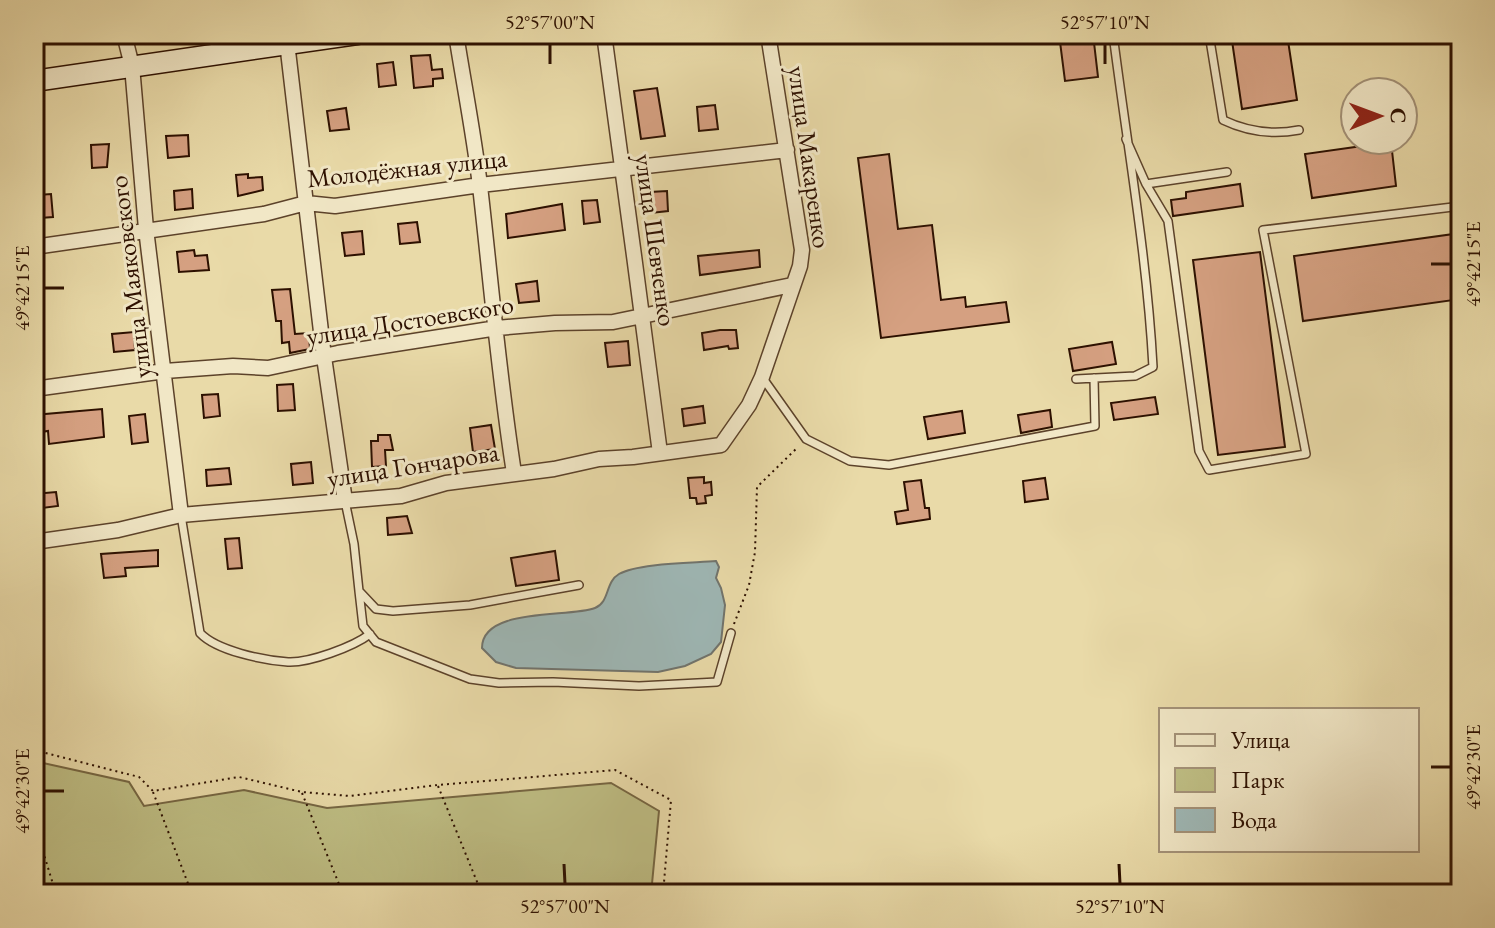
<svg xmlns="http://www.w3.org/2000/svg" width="1495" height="928" font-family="'EB Garamond',serif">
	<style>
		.green { fill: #bebd83; stroke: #766642; stroke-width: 2 }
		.water { fill: #9eb7b5; stroke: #71746d; stroke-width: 2 }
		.building { fill: #d5a081; stroke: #2d1000; stroke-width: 2 }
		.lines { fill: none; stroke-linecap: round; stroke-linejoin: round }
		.lane-casing { stroke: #5c422a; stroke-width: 10 }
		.street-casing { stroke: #5c422a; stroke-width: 17 }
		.secondary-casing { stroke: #2d1000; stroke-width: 23 }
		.path { stroke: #2d1000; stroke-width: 2; stroke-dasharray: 2 4; stroke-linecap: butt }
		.lane { stroke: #f1e7c6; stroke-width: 7 }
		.street { stroke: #f1e7c6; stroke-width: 14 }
		.secondary { stroke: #f1e7c6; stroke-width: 20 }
		.ticks { fill: none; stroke: #2d1000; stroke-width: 3 }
		.labels { text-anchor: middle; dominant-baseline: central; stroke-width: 6; stroke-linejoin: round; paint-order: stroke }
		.street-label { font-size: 26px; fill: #2d1000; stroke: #f1e7c6 }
		.neatline { fill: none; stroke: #2d1000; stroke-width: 3 }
		.ticks-label { font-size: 20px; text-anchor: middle; fill: #2d1000 }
	</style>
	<rect width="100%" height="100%" fill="#e9daa8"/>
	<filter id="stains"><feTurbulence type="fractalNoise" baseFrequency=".0025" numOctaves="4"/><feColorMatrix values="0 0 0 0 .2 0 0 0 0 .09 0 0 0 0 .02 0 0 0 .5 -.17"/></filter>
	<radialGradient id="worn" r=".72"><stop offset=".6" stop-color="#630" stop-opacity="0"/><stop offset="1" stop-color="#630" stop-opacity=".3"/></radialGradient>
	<path class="green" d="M34,761L129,782L144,806L244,790L327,808L611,783L659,811L651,894H34Z"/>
	<path class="water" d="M716,561L719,567L716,578L721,588L725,605L721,642L711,654L685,666L658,672L516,668L496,662L482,648C482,607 569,618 595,608C610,602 605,582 619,574C638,563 693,563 716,561Z"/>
	<path class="building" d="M1059,34H1093L1098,77L1065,81Z
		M1231,34H1287L1297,100L1242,109Z
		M430,55L432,70L442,69L443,78L433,79V86L414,88L411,56Z
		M393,62L396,85L379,87L377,64Z
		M657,88L665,136L641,139L634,91Z
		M715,105L718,129L699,131L697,107Z
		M346,108L349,129L330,131L327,111Z
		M188,135L189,156L168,158L166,136Z
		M1391,142L1396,186L1312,198L1305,154Z
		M109,144L107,167L92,168L91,145Z
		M889,154L898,229L932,225L941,300L965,297L966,307L1006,302L1009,322L881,338L858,158Z
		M248,174V178L262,177L263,190L238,196L236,175Z
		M1240,184L1243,206L1173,216L1171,200L1186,198V192Z
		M192,189L193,208L175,210L174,191Z
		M667,191L668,211L651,213L650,192Z
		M51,194L53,217L40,218L38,195Z
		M597,200L600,222L584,224L582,201Z
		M562,204L565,230L508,238L506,214Z
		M417,222L420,242L400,244L398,224Z
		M362,231L364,254L345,256L342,233Z
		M1461,233V299L1303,321L1294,256Z
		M194,250L195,256L207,255L209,270L179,272L177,252Z
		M759,250L760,267L700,275L698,256Z
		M1260,252L1285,447L1218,455L1193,260Z
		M537,281L539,301L519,303L516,284Z
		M290,289L295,334L309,333L310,349L290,353L289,342L282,343L281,321H276L272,290Z
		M720,330H736L738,348L729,349L728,346L704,350L702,333Z
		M134,332L135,350L114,352L112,334Z
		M628,341L630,365L608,367L605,343Z
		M1112,342L1116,364L1073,371L1069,349Z
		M293,384L295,410L278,411L277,385Z
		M218,394L220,416L204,418L202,395Z
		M1155,397L1158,414L1114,420L1111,403Z
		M703,406L705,423L684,426L682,409Z
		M102,409L104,437L49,444L48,431L34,433V415Z
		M1050,410L1052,427L1021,433L1018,415Z
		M962,411L965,433L928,439L924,417Z
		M145,414L148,442L132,444L129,416Z
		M491,425L495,449L473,452L470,428Z
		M378,435H390L393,450H385L386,466L372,467L371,441H378Z
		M311,462L313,483L293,485L291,464Z
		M229,468L231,484L207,486L206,470Z
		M704,477V483L711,482L712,495L705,496L706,503L697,504L696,498H690L688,478Z
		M1045,478L1048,499L1025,502L1023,481Z
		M921,480L925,508H929L930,519L897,524L895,512L908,510L904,482Z
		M56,492L58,506L34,509V494Z
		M407,516L412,533L388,535L387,518Z
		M239,538L242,568L228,569L225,539Z
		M158,550V566L125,568L126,576L104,578L101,554Z
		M555,551L559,580L516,586L511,558Z"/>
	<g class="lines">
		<defs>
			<path id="lane" d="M1209,34L1223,120C1246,131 1273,135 1299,130
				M1126,139L1146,184L1168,221L1199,451L1209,470L1306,454L1263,230L1461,206
				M1146,184L1227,172
				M762,377L806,439L850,461L889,465L1095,426L1094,378
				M1076,379L1135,376L1153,367C1147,255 1127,145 1113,34
				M345,501L354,544L359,591L376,609L393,611L470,605L579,585
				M181,515L200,633C217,651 263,660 288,662C309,663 353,647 370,634
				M359,591L363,626L376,642L470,679L499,683L553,682L639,686L717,682L731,633"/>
			<path id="street" d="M124,34L132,66L146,229L181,515
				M286,34L324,357L345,501
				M456,34C464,85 474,135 480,186C491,282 499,378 514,473
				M604,34C623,174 642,313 660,453
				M34,247L264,214L306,203L335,206L480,185L787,150
				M34,389L165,371L233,366L268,368L338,353L497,328L555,323L613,322L792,285
				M34,542L118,530L181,515L401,496L446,483L554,469L599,459L633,457L721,445L749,405L762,377L800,266L802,250L768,34"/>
			<path id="secondary" d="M34,81L357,34"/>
		</defs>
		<use href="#lane" class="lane-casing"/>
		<use href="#street" class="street-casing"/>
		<use href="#secondary" class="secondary-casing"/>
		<path class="path" d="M734,624L749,585L755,552L757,487L798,447
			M34,750L139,777L153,791L239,777L302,792L350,796L438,785L615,770L671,800L663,894
			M438,786L482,894
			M153,792L192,894
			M302,793L343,894
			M34,822L56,894"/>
		<use href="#lane" class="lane"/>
		<use href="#street" class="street"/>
		<use href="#secondary" class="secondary"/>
	</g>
	<path class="ticks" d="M550,44V64M1105,44V64M1431,264H1451M44,288H64M1431,767H1451M44,791H64M564,864L565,884M1119,864L1120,884"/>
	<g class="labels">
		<g class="street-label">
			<text transform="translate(810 157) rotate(82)">улица Макаренко</text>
			<text transform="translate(407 168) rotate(-6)">Молодёжная улица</text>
			<text transform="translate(656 240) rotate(82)">улица Шевченко</text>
			<text transform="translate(130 277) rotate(-97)">улица Маяковского</text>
			<text transform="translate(410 320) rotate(-9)">улица Достоевского</text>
			<text transform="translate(413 465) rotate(-9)">улица Гончарова</text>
		</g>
	</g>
	<rect width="1495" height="928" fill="none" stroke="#e9daa8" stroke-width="88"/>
	<rect x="1159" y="708" width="260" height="144" fill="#f1e7c6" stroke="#a39177" stroke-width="2"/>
	<rect x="1175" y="734" width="40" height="12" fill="#f1e7c6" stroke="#a39177" stroke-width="2"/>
	<text x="1231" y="748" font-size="24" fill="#2d1000">Улица</text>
	<rect x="1175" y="768" width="40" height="24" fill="#bebd83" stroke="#a39177" stroke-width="2"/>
	<text x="1231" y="788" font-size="24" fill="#2d1000">Парк</text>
	<rect x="1175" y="808" width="40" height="24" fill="#9eb7b5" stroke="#a39177" stroke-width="2"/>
	<text x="1231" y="828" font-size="24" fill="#2d1000">Вода</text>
	<g transform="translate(1379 116) rotate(89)"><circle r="38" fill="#f1e7c6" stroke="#a39177" stroke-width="2"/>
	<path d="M0-6L14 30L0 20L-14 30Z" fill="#8f2418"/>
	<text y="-12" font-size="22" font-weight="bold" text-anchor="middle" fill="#2d1000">С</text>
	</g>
	<rect x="44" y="44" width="1407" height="840" class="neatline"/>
	<g class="ticks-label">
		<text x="550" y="29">52°57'00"N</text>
		<text x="1105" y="29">52°57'10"N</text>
		<text transform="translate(1473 264) rotate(-90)" y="7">49°42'15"E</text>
		<text transform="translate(22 288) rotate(-90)" y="7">49°42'15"E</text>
		<text transform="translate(1473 767) rotate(-90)" y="7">49°42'30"E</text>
		<text transform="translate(22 791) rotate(-90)" y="7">49°42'30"E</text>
		<text x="565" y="913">52°57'00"N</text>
		<text x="1120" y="913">52°57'10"N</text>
	</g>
	<rect width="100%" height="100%" filter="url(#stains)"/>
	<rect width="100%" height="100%" fill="url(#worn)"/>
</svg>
